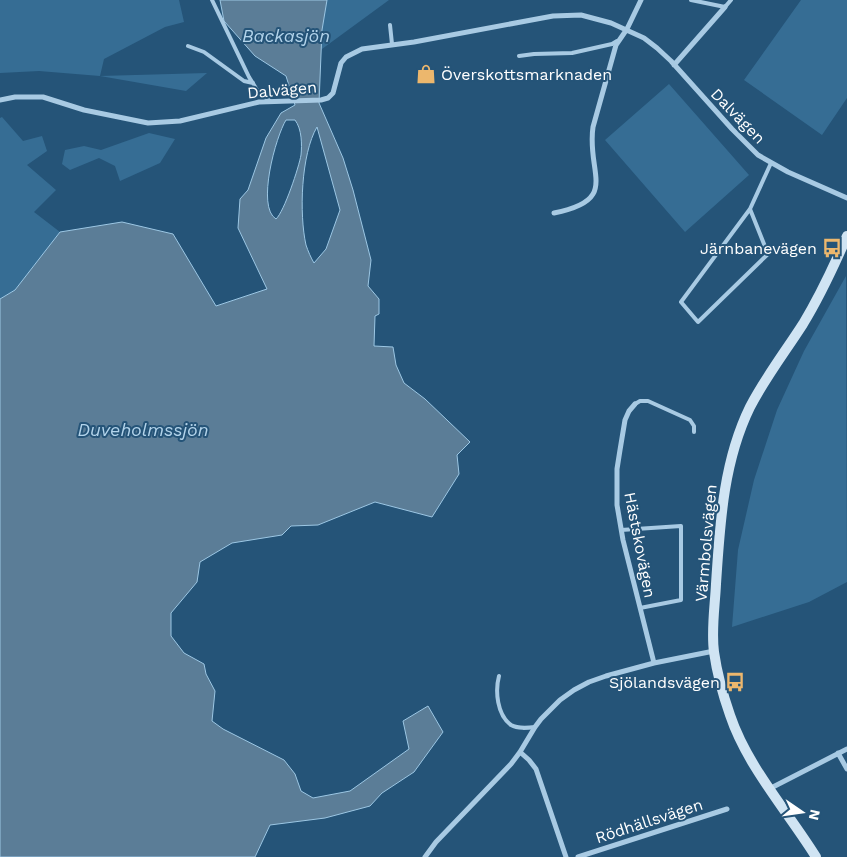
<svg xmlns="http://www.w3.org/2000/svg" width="847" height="857" font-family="'Work Sans',sans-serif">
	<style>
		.green { fill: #366d94 }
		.water { fill: #5b7d97; stroke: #9cc7e4; fill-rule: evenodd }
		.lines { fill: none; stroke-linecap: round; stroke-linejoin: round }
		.lane { stroke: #a8cae3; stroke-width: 4 }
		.street { stroke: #a8cae3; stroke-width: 5 }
		.secondary { stroke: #d0e4f3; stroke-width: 10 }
		.labels { text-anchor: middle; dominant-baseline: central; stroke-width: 4; stroke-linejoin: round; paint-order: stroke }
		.poi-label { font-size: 16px; fill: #fff; stroke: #255478; text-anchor: end }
		.street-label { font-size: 16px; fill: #fff; stroke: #255478 }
		.water-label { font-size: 18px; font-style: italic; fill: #b3d4eb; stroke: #255478 }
	</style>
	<rect width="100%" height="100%" fill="#255478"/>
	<path class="green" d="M0,0H179L184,22L165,27L104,59L100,76L207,73L186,91L100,76L39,71L0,73Z
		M327,0H389L322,49V30Z
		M801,0H847V98L822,135L744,80Z
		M669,84L749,175L685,232L605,140Z
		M2,117L23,141L42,136L47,151L27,165L56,190L34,212L60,232L15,290L0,299V118Z
		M149,133L175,139L160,163L120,181L115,166L99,158L70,170L62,164L65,150L84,146L101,150Z
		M846,276L847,582L809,602L732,627L738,550L754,480L777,410L804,351Z"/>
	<path class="water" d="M220,0H327L322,30L319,103L343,158L353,190L371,260L368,286L379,299V314L375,316L374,346L393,347L396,365L404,383L425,399L470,442L457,455L459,474L432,517L375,502L318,525L291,526L282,535L232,543L200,562L197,582L171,613V636L184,653L204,664L206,674L215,691L212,721L223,729L284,760L295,774L301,791L313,798L350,791L409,749L403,721L428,706L443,732L414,772L382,793L370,806L325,818L270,825L255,857H0V299L15,290L60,232L122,222L173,234L216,306L267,289L238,228L240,199L248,190L266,138L281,113L295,105L286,76L255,56L224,21ZM286,120H295C302,129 302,145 301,155C299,167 284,212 276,219C256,207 276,136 286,120ZM317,127L340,210L326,249L314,263C311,258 308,251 306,245C299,214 301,154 317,127Z"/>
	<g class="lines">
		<path class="lane" d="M212,0L249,77L257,90L270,101
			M691,0L725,7L731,0
			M390,25L392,44
			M188,46L204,52L244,81L253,83
			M519,56L534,54L572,53L612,44L617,41
			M750,209L681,302L698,322L768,254L750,209L771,163
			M635,404L640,401H648L690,420L694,426V432
			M621,530L681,526V600L640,608
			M499,676C495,691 497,715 511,725C518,729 527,728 535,727"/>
		<path class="street" d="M674,65L725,7
			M0,100L15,97H43L84,110L148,123L180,121L259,102L321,100L328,98L333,93L341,63L346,57L362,49L414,42L553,16L581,15L611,23L644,38L657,48L671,61L732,129L758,155L788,172L847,198
			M554,213C621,200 586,173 593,127L616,45L627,29L641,0
			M635,404L629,411L625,420L620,450L617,469V505L623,540L654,663
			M520,752L529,760L536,769L566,857
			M838,753L847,769
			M769,789L847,749
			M425,857L436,842L511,764L520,752L535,727L541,719L560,700L574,690L589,682L606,676L654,663L714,651
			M578,857L727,809"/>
		<path class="secondary" d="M816,857C788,812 747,766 730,715C723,695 717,673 714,652C711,630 715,606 716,584C720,524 723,462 750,407C765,378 785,352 803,324C820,296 834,266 847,236"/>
	</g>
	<defs>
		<symbol id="shop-bare" viewBox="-9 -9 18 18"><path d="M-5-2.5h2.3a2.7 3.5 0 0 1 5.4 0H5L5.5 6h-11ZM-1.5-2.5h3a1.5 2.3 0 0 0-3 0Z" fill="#ecb76d" stroke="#255478" stroke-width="2.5" paint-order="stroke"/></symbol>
		<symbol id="bus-bare" viewBox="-9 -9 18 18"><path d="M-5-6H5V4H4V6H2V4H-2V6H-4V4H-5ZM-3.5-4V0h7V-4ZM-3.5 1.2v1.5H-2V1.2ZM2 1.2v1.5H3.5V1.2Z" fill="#ecb76d" stroke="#255478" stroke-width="2.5" paint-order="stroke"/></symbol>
	</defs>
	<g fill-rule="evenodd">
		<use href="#shop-bare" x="412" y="60" width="28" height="28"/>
		<use href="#bus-bare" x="818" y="234" width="28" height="28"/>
		<use href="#bus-bare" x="721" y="668" width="28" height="28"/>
	</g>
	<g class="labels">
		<g class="poi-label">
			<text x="441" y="74" text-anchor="start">Överskottsmarknaden</text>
			<text x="817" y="248">Järnbanevägen</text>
			<text x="720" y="682">Sjölandsvägen</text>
		</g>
		<g class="street-label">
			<text transform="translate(282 90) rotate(-5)">Dalvägen</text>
			<text transform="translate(738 116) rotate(46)">Dalvägen</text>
			<text transform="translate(706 543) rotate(-85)">Värmbolsvägen</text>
			<text transform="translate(640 545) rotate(79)">Hästskovägen</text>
			<text transform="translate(649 821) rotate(-18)">Rödhällsvägen</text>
		</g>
		<g class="water-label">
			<text x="286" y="35">Backasjön</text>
			<text x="143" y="429">Duveholmssjön</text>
		</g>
	</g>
	<g transform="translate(802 812) rotate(103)" stroke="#255478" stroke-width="4" paint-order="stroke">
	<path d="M0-4L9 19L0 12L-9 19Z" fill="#ffffff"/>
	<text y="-8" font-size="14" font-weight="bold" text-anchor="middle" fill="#ffffff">N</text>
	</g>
</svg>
